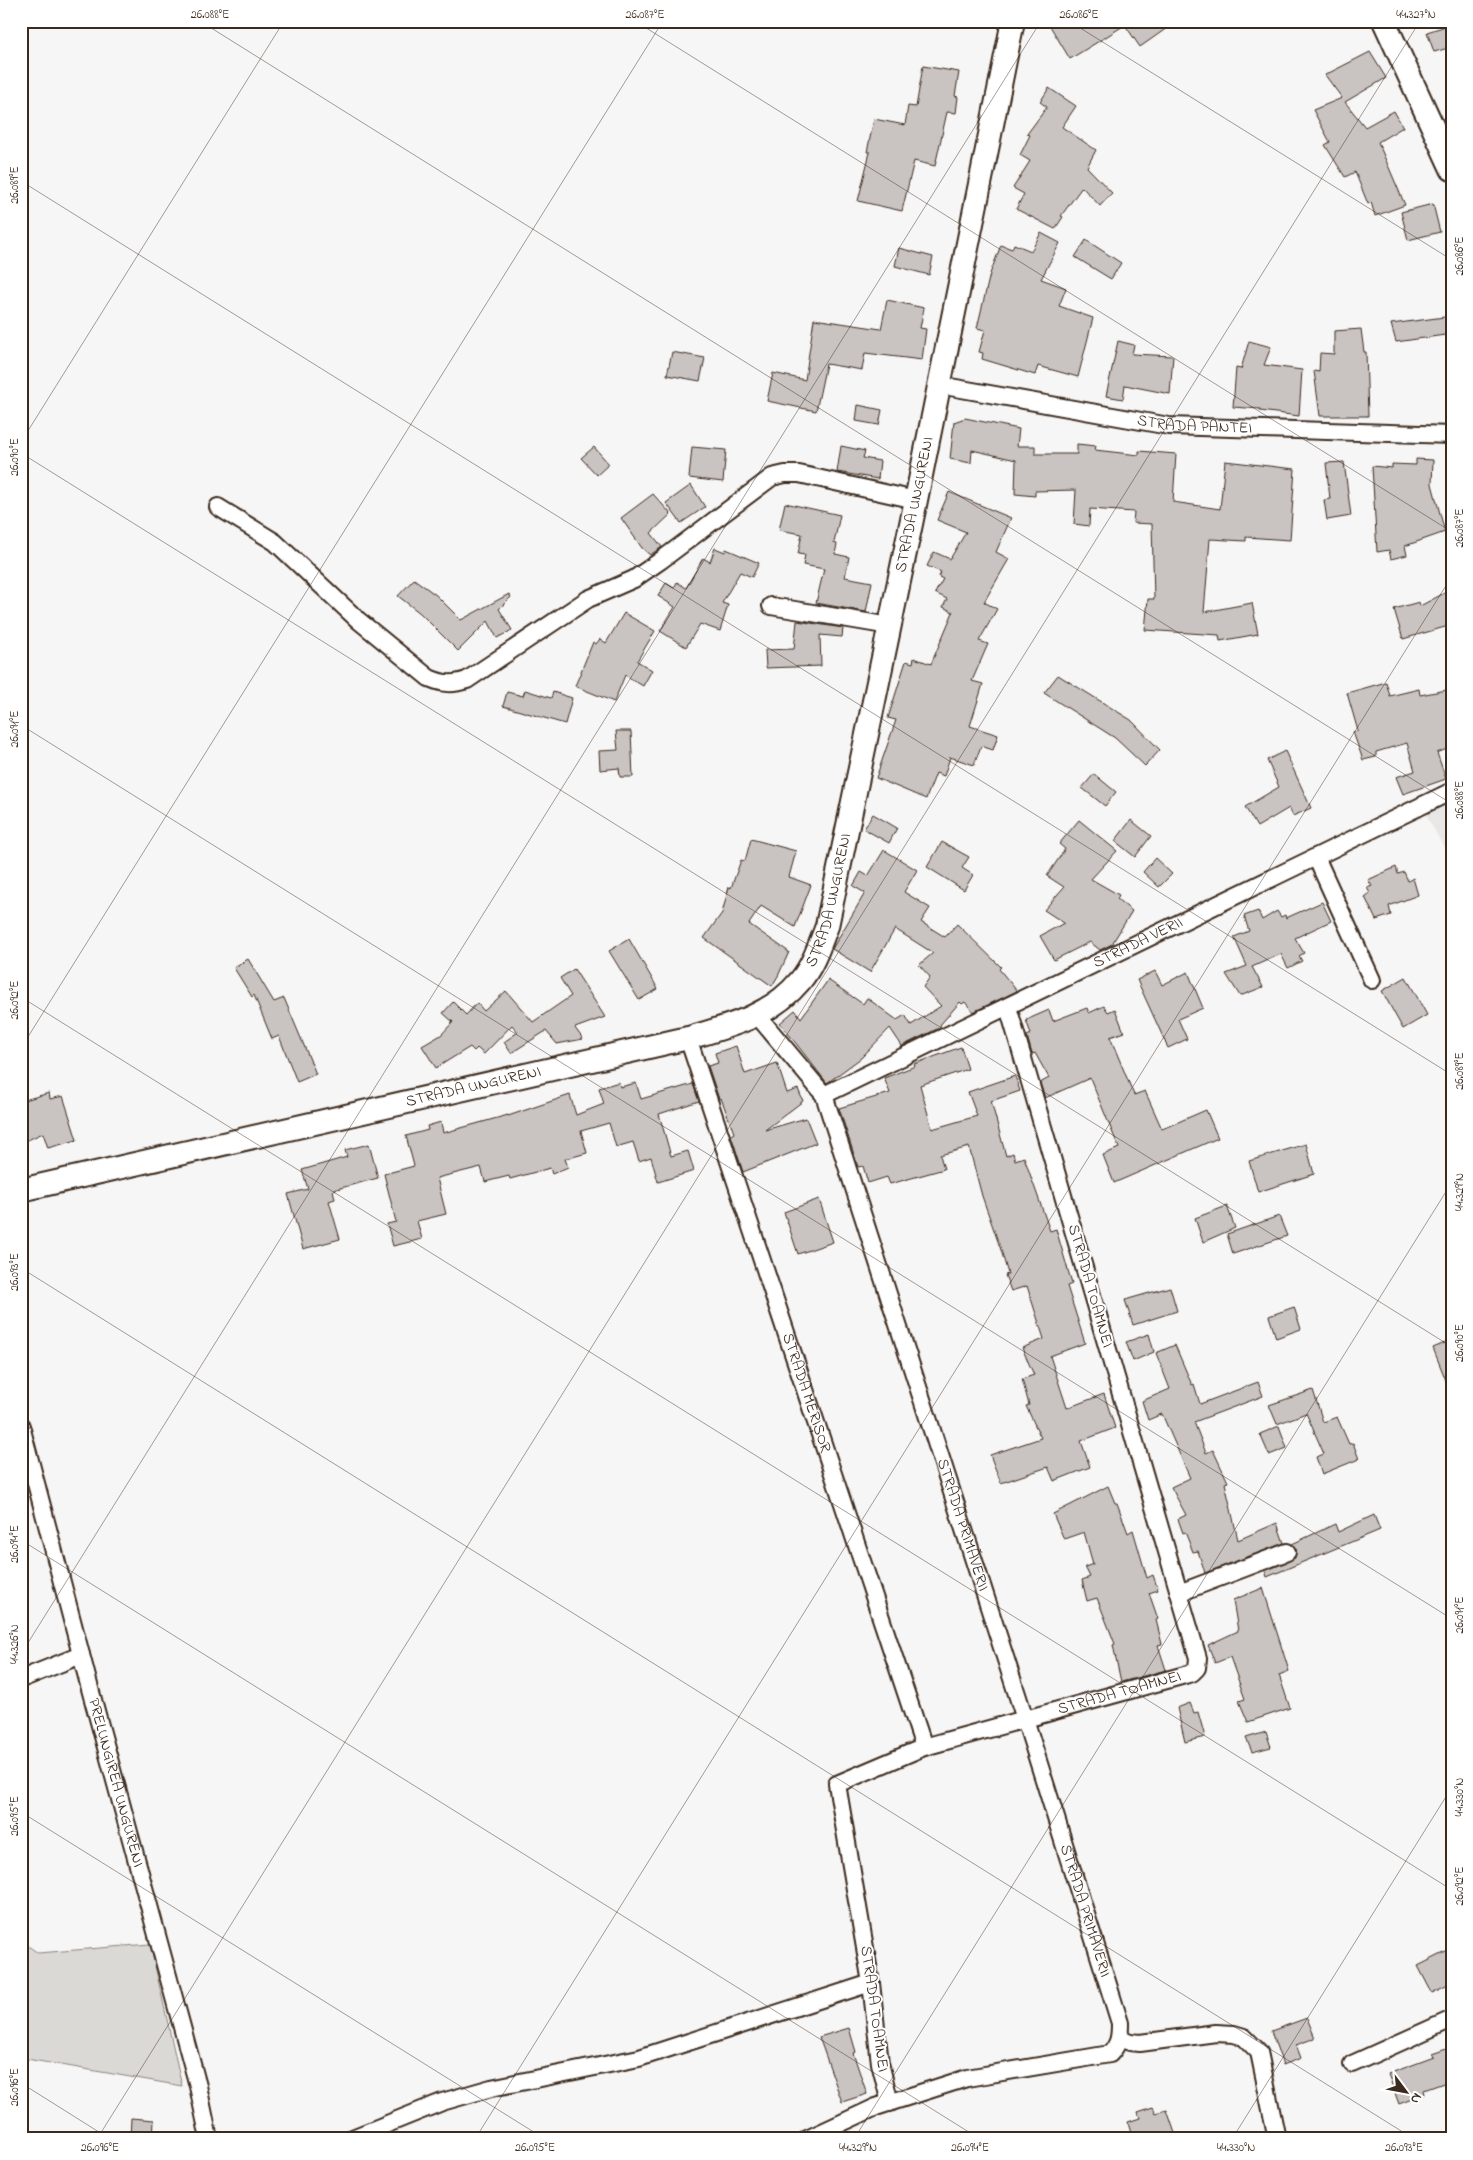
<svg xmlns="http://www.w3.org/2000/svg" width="1473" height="2160" font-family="'Indie Flower',sans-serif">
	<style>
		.built { fill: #e9e7e6 }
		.green { fill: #dbd9d6; stroke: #8b827a }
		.building { fill: #c9c3c1; stroke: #3b2a1e }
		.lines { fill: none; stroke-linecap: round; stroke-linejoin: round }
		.street-casing { stroke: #3b2a1e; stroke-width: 20 }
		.secondary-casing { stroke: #3b2a1e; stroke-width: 26 }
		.street { stroke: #fff; stroke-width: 16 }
		.secondary { stroke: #fff; stroke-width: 22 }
		.ticks { fill: none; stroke: #3b2a1e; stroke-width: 1; stroke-opacity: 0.45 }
		.labels { text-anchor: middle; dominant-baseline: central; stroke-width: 4; stroke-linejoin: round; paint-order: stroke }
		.street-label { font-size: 16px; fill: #3b2a1e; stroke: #fff }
		.neatline { fill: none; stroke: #3b2a1e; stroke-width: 2 }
		.ticks-label { font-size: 12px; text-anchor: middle; fill: #3b2a1e }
	</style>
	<rect width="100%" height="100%" fill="#f7f6f6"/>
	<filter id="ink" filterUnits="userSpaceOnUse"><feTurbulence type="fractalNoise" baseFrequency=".02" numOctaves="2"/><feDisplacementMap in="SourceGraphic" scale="10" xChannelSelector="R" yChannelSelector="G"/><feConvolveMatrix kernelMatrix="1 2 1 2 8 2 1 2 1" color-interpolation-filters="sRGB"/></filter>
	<g filter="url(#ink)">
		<path class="built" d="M1452,802V862L1426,815Z"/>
		<path class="green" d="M21,1941L38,1953L150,1944L182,2086L21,2058Z"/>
		<path class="building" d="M1047,21H1177L1140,47L1125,25L1070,59Z
			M1452,24V47L1434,52L1427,32Z
			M1370,52L1386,78L1345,102L1365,127L1394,111L1403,127L1378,142L1405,205L1375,216L1371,202L1368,204L1355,172L1345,177L1325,145L1330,142L1313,110L1342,98L1325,75Z
			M923,66L959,72L955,96L958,97L956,113L947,112L935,166L914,161L902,211L858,201L870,152H867L874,119L905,125L908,106L916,107Z
			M1049,88L1076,106L1062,127L1096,150L1087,167L1112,193L1100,206L1082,187L1061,216L1063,217L1055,229L1016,209L1024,194L1013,188L1030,161L1020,155L1030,135L1027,134L1047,107L1040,102Z
			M1433,204L1440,232L1408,240L1401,212Z
			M1041,233L1060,243L1041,279L1066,288L1059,306L1093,318L1078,377L1038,366L1035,375L982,359L983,353L979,352L985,330L977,328L990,274L1001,245L1012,249L1014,244L1031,251Z
			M1086,240L1121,263L1111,279L1075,257Z
			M899,248L933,257L929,275L895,266Z
			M887,300L924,308L920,328L926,329L922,360L865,353L862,370L826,364L816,411L767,401L773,373L805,380L814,319L881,329Z
			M1452,316V334L1396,342L1391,324Z
			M1361,329L1364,352H1366L1368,416H1320L1314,371L1319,372L1320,353L1334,354V331Z
			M1118,341L1134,345L1132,354L1173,356L1170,394L1125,385L1123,399L1106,396Z
			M1249,341L1271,347L1264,365L1302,370L1299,416L1260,411V409L1233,407L1236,368L1241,369Z
			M672,352L705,358L700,381L667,375Z
			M858,405L882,410L879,425L856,421Z
			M965,418L1019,429L1017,446H1035V454H1077V444L1096,446L1095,450L1139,455V451L1176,454L1173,502L1220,509L1225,461L1295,469L1290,540L1246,537V541L1210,539L1204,612L1252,603L1258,634L1220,641L1219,635L1145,630L1148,599H1154L1152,524L1133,523L1134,512L1090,509L1089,526L1074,524L1076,490L1035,491V496L1015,494L1016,460L972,450L971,463L950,459L954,422Z
			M841,446L865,451L863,458L880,461L878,479L837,472Z
			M594,447L609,464L597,475L581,458Z
			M692,447L726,450L723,482L689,478Z
			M1416,459L1433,460L1432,484L1445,532L1405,546L1407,555L1391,559L1389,550L1377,552L1372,466L1392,468V464L1416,465Z
			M1344,462L1351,516L1327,520L1324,500L1330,499L1326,463Z
			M691,485L705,507L681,523L666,503Z
			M949,492L1011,518L996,552L1009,559L984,602L997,609L979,641L988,644L972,681L983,684L970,726L998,735L993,750L981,746L974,765L950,757L944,776L936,773L926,799L876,778L896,720L888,718L906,661L913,663L914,658L931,664L953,612L943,607L947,599L935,593L943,579L939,577L941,572L927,566L934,552L950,559L966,532L937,520Z
			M653,494L671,514L651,533L662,547L650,555L642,548L621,518Z
			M785,503L840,515L834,543L837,544L835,554L849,557L845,577L872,582L866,612L816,603L824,569L803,565L805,555L798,554L802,534L779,530Z
			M715,548L725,552L726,549L759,563L752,577L740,572L722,603L728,605L720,631L700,624L686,647L660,631L675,607L658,596L666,583L674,588L677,582L686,588L703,558L710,562Z
			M414,579L436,595L461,620L509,594L511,597L499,609L512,630L497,638L488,621L458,651L420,613L398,596Z
			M1452,589V625L1403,639L1394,609L1419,602L1420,606Z
			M624,613L655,631L637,661L652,670L643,686L625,675L614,702L575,686L593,642L596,644L600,639L606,643Z
			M797,621L843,628L842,637L820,635L821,666L766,668L765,650L794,649Z
			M1058,675L1131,720L1160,750L1145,766L1115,738L1044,693Z
			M1386,682L1390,696L1419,689L1420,695L1452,689V747L1437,753L1446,779L1403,794L1396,777L1415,771L1407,743L1376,752V757L1363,760L1353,732L1358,731L1347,693Z
			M525,690L551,698L553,692L572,698L565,724L503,706L507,692L523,696Z
			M616,731H631L633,777H620L619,768L600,770L599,751L618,750Z
			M1285,751L1311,808L1293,816L1289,808L1257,827L1245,807L1279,787L1267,760Z
			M1094,774L1116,792L1105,806L1082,788Z
			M873,814L897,828L889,843L864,829Z
			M1079,820L1117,851L1091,879L1119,895L1117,899L1132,911L1113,942L1114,943L1100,950L1090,942L1054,960L1040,936L1064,923L1044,910L1064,887L1047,876L1065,849L1059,844Z
			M1131,820L1151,836L1135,857L1115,841Z
			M751,839L796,851L789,877L811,885L795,927L761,906L749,924L789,952L778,976L772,986L704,938L722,913L729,887L731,888L741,860L745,861Z
			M942,842L969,857L962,868L973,875L964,890L927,867Z
			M884,850L917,870L904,892L930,908L921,922L945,937L957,924L1001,967L999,969L1017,991L973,1012L965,1002L962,1004L960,1002L940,1025L941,1027L902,1046L890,1028L861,1058L827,1083L780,1023L795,1010L801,1018L828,980L863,1004L867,998L897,1020L905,1015L911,1025L941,1006L923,987L930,977L919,965L933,953L895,929L870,972L832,949L865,893L853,886L861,872L868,876Z
			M1155,858L1172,874L1159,887L1143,872Z
			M1396,867L1398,874L1404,872L1408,881L1413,878L1418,895L1389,906L1391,915L1376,920L1365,897L1370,893L1367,888L1372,886L1368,880Z
			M1322,902L1331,921L1295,938L1304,953L1299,956L1302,961L1288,968L1281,954L1252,967L1263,987L1240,996L1226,974L1247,966L1234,937L1249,931L1244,916L1258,911L1262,920L1277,911L1281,917L1285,915L1286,918Z
			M629,939L658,989L639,1000L609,951Z
			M248,959L274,1002L284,998L316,1074L297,1082L279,1036L272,1039L254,995L252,997L234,968Z
			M574,969L605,1017L575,1028L583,1039L557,1044L546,1031L511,1053L504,1042L518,1032L512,1025L484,1054L477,1048L474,1051L470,1047L436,1068L422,1046L441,1035L453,1022L443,1013L453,1002L466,1015L477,1003L484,1011L506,991L533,1022L571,996L560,978Z
			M1155,971L1162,985L1188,972L1203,1008L1178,1019L1187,1039L1168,1048L1137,980Z
			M1406,977L1427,1015L1403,1029L1382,991Z
			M1104,1006L1108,1012L1115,1009L1124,1032L1110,1037L1134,1095L1145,1091L1162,1129L1206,1110L1218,1138L1114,1183L1103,1155L1119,1148L1090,1078L1045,1098L1040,1083L1049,1078L1035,1053L1032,1054L1027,1036L1031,1034L1026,1020L1049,1010L1053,1021L1087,1008L1089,1013Z
			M736,1046L745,1074L777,1063L787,1093L798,1089L803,1101L765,1130L806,1118L816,1143L743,1172L731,1135L734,1133L721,1098L719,1099L708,1066L718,1063L715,1053Z
			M961,1047L968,1069L920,1085L932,1129L977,1116L968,1092L1015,1076L1020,1091L991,1101L1006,1156L1013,1153L1015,1160L1024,1157L1050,1231L1056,1229L1072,1284L1067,1286L1085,1343L1050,1356L1067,1408L1104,1394L1115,1428L1081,1441L1090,1467L1054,1481L1048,1467L1001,1483L990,1455L1041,1438L1026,1406L1029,1405L1022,1379L1034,1375L1022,1348L1044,1339L1027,1286L1011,1291L1005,1275L1008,1274L1001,1250L982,1196L969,1147L940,1155L944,1169L890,1184L887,1177L868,1183L863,1166L858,1167L839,1108L890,1093L884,1078L915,1066L914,1064Z
			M619,1082L620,1087L636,1083L641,1099L693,1084L699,1101L659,1114L671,1156L688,1151L694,1171L658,1182L651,1157L639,1161L633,1142L616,1147L609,1123L581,1131L587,1153L565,1159L568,1167L552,1174L550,1168L510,1179L509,1176L485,1182L481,1167L437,1178L446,1214L417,1221L422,1239L393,1246L387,1224L396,1222L384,1174L414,1166L406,1136L428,1130L427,1126L441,1122L443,1133L508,1115V1116L570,1095L576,1115L604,1104L599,1088Z
			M49,1093L50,1099L63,1096L77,1140L48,1148L43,1133L21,1143V1101Z
			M369,1144L378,1178L333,1190L335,1199L329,1201L340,1239L303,1249L288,1194L308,1189L302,1170L347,1157L345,1150Z
			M1306,1144L1314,1174L1258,1192L1249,1161Z
			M819,1199L833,1242L798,1254L784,1212Z
			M1227,1206L1235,1228L1203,1242L1195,1218Z
			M1279,1216L1287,1236L1233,1254L1227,1234Z
			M1170,1287L1177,1311L1133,1325L1125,1300Z
			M1294,1307L1301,1329L1276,1338L1269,1316Z
			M1149,1334L1154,1352L1133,1361L1126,1342Z
			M1452,1340V1393H1451L1433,1348Z
			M1175,1345L1192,1385L1194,1384L1200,1404L1258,1382L1263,1396L1194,1422L1206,1453L1213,1450L1228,1482L1225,1483L1238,1540L1277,1523L1284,1543L1205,1573L1198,1551L1193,1552L1185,1532L1183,1533L1178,1519L1186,1515L1171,1487L1190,1478L1162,1414L1148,1420L1142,1401L1170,1389L1156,1353Z
			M1313,1390L1323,1422L1337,1417L1349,1444L1353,1443L1359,1459L1322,1474L1316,1457L1324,1454L1306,1413L1277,1424L1269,1405Z
			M1279,1426L1287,1448L1269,1455L1260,1434Z
			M1108,1486L1115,1503H1117L1128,1533L1133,1530L1147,1578L1153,1575L1158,1590L1149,1593L1158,1619L1156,1620L1162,1644L1158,1645L1166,1670L1121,1682L1113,1645L1115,1644L1097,1598L1087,1601L1082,1580L1090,1577L1085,1567L1093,1564L1084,1532L1064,1539L1053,1514Z
			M1374,1515L1380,1530L1267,1577L1265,1571L1295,1558L1296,1549L1292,1544L1335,1524L1338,1532Z
			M1263,1588L1289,1671L1279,1675L1290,1708L1248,1722L1239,1701L1245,1699L1230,1657L1215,1663L1208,1645L1238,1631L1233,1600Z
			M1190,1703L1194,1713L1198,1712L1205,1737L1185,1742L1177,1708Z
			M1266,1732L1271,1747L1252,1752L1246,1738Z
			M1452,1949V1983L1432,1993L1418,1966Z
			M1307,2018L1315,2038L1296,2045L1301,2058L1283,2065L1271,2031Z
			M849,2028L856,2052L853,2053L867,2094L842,2102L819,2037Z
			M1452,2046V2080L1424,2090L1425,2094L1399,2104L1388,2074L1434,2057L1432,2053Z
			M1153,2107L1156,2113L1167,2110L1177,2139H1133L1128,2122L1140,2118L1138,2112Z
			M131,2118L154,2120L153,2139H130Z"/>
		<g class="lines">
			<defs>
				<g id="street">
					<path id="s1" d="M939,385L1169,426L1452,435"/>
					<path d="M218,507L275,542L358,620L429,678C443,684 452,685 467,680L588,599L634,579L660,561L772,477L785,474H799L916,500"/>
					<path d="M771,606L890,626"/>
					<path d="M1316,857L1372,980"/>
					<path id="s2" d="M757,1015L824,1095L1025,1719L1120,2023C1120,2037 1119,2044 1110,2054L967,2078L876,2107L807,2139"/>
					<path id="s3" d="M688,1038L924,1747"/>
					<path id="s4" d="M824,1095L1452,791"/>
					<path id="s5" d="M21,1426L89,1685L198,2086L209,2139"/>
					<path d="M1179,1593L1287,1552"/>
					<path d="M21,1679L81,1655"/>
					<path d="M1120,2038L1130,2042L1140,2043L1216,2033L1234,2034L1244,2037L1259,2052L1277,2139"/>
					<path d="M1352,2064L1452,2019"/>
					<path id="s6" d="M890,2103L880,2063L871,1983L837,1784L924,1747L1192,1673L1197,1668L1198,1658L1008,1007"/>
					<path d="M350,2139L442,2102L491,2088L639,2058L871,1983"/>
				</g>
				<g id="secondary">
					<path d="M1384,21L1452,169"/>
					<path id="s7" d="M21,1190L688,1038C730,1026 771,1016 800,981C813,966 820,944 827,926L916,500L1013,21"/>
				</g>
			</defs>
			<use href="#street" class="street-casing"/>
			<use href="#secondary" class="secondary-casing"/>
			<use href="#street" class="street"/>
			<use href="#secondary" class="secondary"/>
		</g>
	</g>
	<path class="ticks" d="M200,21L1452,804M635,21L1452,532M1069,21L1452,260M21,181L1452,1075M21,442L284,21M21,453L1452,1347M21,725L1452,1619M21,997L1452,1890M21,1048L663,21M21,1268L1414,2139M21,1540L980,2139M21,1654L1041,21M21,1812L545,2139M21,2083L110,2139M97,2139L1420,21M475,2139L1452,576M854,2139L1452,1182M1232,2139L1452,1787"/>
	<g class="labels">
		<g class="street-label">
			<text stroke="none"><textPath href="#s1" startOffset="259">STRADA PANTEI</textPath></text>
			<text stroke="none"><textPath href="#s7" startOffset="1304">STRADA UNGURENI</textPath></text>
			<text stroke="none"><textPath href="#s7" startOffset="899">STRADA UNGURENI</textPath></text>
			<text stroke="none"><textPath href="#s4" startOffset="349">STRADA VERII</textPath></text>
			<text stroke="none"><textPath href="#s7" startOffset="464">STRADA UNGURENI</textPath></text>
			<text transform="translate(1090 1286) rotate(74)">STRADA TOAMNEI</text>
			<text stroke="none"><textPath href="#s3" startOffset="374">STRADA MERIȘOR</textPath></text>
			<text stroke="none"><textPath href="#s2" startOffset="556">STRADA PRIMĂVERII</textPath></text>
			<text stroke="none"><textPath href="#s6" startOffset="621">STRADA TOAMNEI</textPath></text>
			<text stroke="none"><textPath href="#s5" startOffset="369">PRELUNGIREA UNGURENI</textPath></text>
			<text stroke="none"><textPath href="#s2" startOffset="961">STRADA PRIMĂVERII</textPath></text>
			<text transform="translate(874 2009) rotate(82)">STRADA TOAMNEI</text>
		</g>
	</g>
	<rect width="1473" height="2160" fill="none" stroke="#fff" stroke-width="55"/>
	<g transform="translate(1406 2092) rotate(122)" stroke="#ffffff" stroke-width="4" paint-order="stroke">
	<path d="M0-4L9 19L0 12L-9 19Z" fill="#3b2a1e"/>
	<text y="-8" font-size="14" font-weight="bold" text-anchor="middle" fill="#3b2a1e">N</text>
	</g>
	<rect x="28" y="28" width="1418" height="2104" class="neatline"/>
	<g class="ticks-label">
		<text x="210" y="18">26.088°E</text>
		<text x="645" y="18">26.087°E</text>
		<text x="1079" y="18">26.086°E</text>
		<text x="1416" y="18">44.327°N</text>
		<text transform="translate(14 185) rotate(-90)" y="4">26.089°E</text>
		<text transform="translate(1459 256) rotate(-90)" y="4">26.086°E</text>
		<text transform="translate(14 457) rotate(-90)" y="4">26.090°E</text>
		<text transform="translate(1459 528) rotate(-90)" y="4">26.087°E</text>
		<text transform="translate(14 729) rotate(-90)" y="4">26.091°E</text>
		<text transform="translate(1459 800) rotate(-90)" y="4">26.088°E</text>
		<text transform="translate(14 1000) rotate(-90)" y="4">26.092°E</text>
		<text transform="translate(1459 1071) rotate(-90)" y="4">26.089°E</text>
		<text transform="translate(1459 1192) rotate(-90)" y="4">44.329°N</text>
		<text transform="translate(14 1272) rotate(-90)" y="4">26.093°E</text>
		<text transform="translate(1459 1343) rotate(-90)" y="4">26.090°E</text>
		<text transform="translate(14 1544) rotate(-90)" y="4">26.094°E</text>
		<text transform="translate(1459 1615) rotate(-90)" y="4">26.091°E</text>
		<text transform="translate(14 1644) rotate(-90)" y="4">44.326°N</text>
		<text transform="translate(1459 1797) rotate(-90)" y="4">44.330°N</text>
		<text transform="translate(14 1816) rotate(-90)" y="4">26.095°E</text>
		<text transform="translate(1459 1886) rotate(-90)" y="4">26.092°E</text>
		<text transform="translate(14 2087) rotate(-90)" y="4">26.096°E</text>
		<text x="100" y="2151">26.096°E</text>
		<text x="535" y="2151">26.095°E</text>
		<text x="858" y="2151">44.329°N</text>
		<text x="970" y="2151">26.094°E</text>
		<text x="1236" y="2151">44.330°N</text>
		<text x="1404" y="2151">26.093°E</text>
	</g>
</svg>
